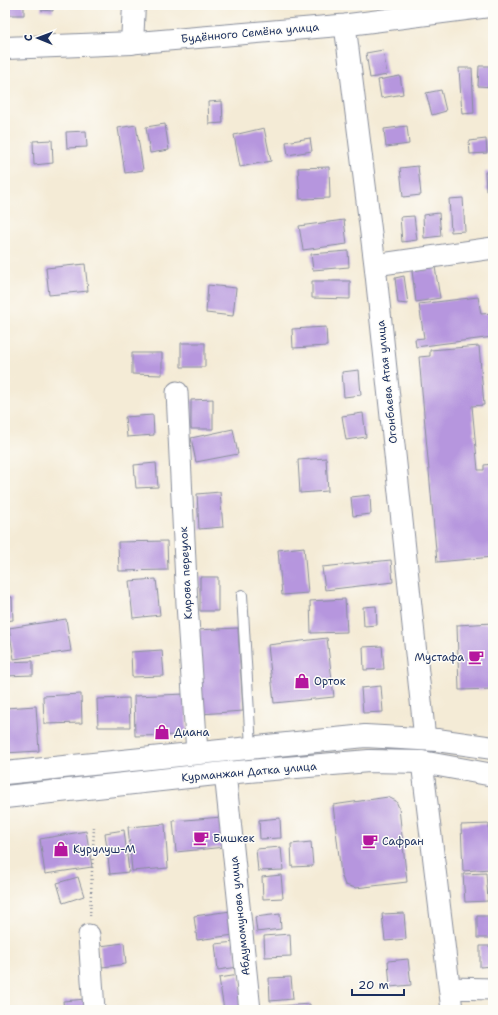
<svg xmlns="http://www.w3.org/2000/svg" width="498" height="1015" font-family="'Shantell Sans',sans-serif">
	<style>
		.building { fill: #b696de }
		.lines { fill: none; stroke-linecap: round; stroke-linejoin: round }
		.service-casing { stroke: #888d9a; stroke-width: 12 }
		.minor-casing { stroke: #888d9a; stroke-width: 23 }
		.secondary-casing { stroke: #888d9a; stroke-width: 24 }
		.primary-casing { stroke: #888d9a; stroke-width: 24 }
		.path { stroke: #888d9a; stroke-width: 2.5; stroke-dasharray: 1 3; stroke-linecap: butt }
		.service { stroke: #fff; stroke-width: 10 }
		.minor { stroke: #fff; stroke-width: 21 }
		.secondary { stroke: #fff; stroke-width: 22 }
		.primary { stroke: #fff; stroke-width: 22 }
		.labels { text-anchor: middle; dominant-baseline: central; stroke-width: 3; stroke-linejoin: round; paint-order: stroke }
		.street-label { font-size: 11px; fill: #1b2f5e; stroke: #fdfcf7 }
		.poi-label { font-size: 11px; fill: #1b2f5e; stroke: #fdfcf7; text-anchor: start }
	</style>
	<rect width="100%" height="100%" fill="#fdfcf7"/>
	<filter id="ink" filterUnits="userSpaceOnUse"><feTurbulence type="fractalNoise" baseFrequency=".025" numOctaves="2"/><feDisplacementMap in="SourceGraphic" scale="8" xChannelSelector="R" yChannelSelector="G"/><feConvolveMatrix kernelMatrix="1 2 1 2 8 2 1 2 1" color-interpolation-filters="sRGB"/></filter>
	<filter id="wash" filterUnits="userSpaceOnUse"><feTurbulence type="fractalNoise" baseFrequency=".012" numOctaves="4" result="noise"/><feDisplacementMap in="SourceGraphic" scale="16" xChannelSelector="R" yChannelSelector="G"/><feGaussianBlur stdDeviation="0.9" result="paint"/><feColorMatrix in="noise" values="0 0 0 0 0 0 0 0 0 0 0 0 0 0 0 0 0 1.4 0 .05"/><feComposite in="paint" operator="in"/></filter>
	<g filter="url(#wash)">
		<rect width="100%" height="100%" fill="#f4ebd6"/>
		<g id="blocks">
			<path class="building" d="M5,5H24V15H5Z
				M42,5H53V11L41,10Z
				M383,50L387,75L370,78L366,53Z
				M479,66H493V87L478,86Z
				M459,68H472L474,113L462,114Z
				M400,76L403,94L381,98L378,80Z
				M441,90L446,111L432,115L426,93Z
				M222,101L223,123L209,124L208,102Z
				M165,124L169,150L150,153L146,127Z
				M136,125L143,170L125,173L118,128Z
				M407,126L409,144L386,147L384,129Z
				M264,128L271,161L240,167L234,135Z
				M86,131L87,147L67,148L66,132Z
				M310,138L312,151L288,155L286,142Z
				M486,139L487,153L470,154L469,141Z
				M52,140L53,163L34,165L33,141Z
				M418,166L421,195L403,197L400,168Z
				M329,167L330,198L300,199L298,168Z
				M485,172H493V191H486Z
				M463,198L465,231L451,232L449,199Z
				M439,213L441,236L424,238L423,215Z
				M414,216L417,240L402,242L400,217Z
				M344,220L347,244L303,250L299,226Z
				M348,251L349,267L313,270L311,254Z
				M85,264L88,291L49,295L46,268Z
				M435,267L440,298L416,302L412,271Z
				M404,276L408,304L398,303L395,278Z
				M312,281H350V299L312,298Z
				M208,285L236,288L233,316L206,313Z
				M478,297L481,314L493,313V337L416,347L415,339L424,338L419,304Z
				M326,327L327,346L293,348L292,329Z
				M181,343H205V367H181Z
				M479,346L484,405L472,406L478,470H484V465L493,464V557L437,562L419,357L430,356V350Z
				M132,353H162V375L132,374Z
				M359,370L361,395L344,397L342,372Z
				M213,399V429H191V400Z
				M363,413L366,437L346,440L342,416Z
				M153,415L154,435L127,437L125,417Z
				M233,429L238,454L196,462L191,438Z
				M326,458L328,491L300,493L298,460Z
				M156,463L158,487L136,488L134,465Z
				M220,492L223,527L199,529L197,494Z
				M370,495L371,514L353,516L351,497Z
				M167,541L168,570L119,571L118,542Z
				M304,547L308,593L282,595L278,550Z
				M391,560L393,582L325,590L322,567Z
				M200,577H218V611H200Z
				M156,579L160,615L133,618L129,581Z
				M5,597H12L13,620L5,621Z
				M345,599L347,632L311,633L310,601Z
				M376,606L377,625L364,626L363,607Z
				M66,619L71,651L14,659L9,628Z
				M493,623V689L459,690L457,625Z
				M238,628L243,711L201,714L196,630Z
				M327,638L334,697L274,703L268,645Z
				M382,646L384,669L364,670L363,647Z
				M162,650L164,676L132,677L131,652Z
				M33,661V675L5,676V662Z
				M381,686L383,712L363,713L361,688Z
				M81,694L82,723L44,724L43,696Z
				M186,694L187,735L135,736L134,696Z
				M129,698L130,727H98L97,699Z
				M36,706L39,751L5,753V708Z
				M388,797L396,801L399,808L407,882L356,888L345,885L341,874L333,805Z
				M222,817L225,847L176,852L173,821Z
				M280,818L281,838L260,839L259,820Z
				M165,824L168,868L132,871L128,827Z
				M489,824L490,869L463,871L461,825Z
				M124,830L129,872L110,874L105,833Z
				M86,831L92,867L45,874L40,839Z
				M311,842L313,866L292,867L291,844Z
				M281,847L283,870L258,871L256,849Z
				M486,873L488,901L465,902L463,874Z
				M281,875L283,898L263,899L262,877Z
				M78,877L84,896L63,903L57,883Z
				M231,911L234,935L197,940L194,916Z
				M404,913L406,939L385,941L382,914Z
				M280,914L281,929L257,932L255,917Z
				M477,916H493V938H477Z
				M290,934L291,956L265,957L264,936Z
				M235,942L238,967L218,970L215,944Z
				M124,943L126,964L102,967L100,946Z
				M480,946H493V966L480,967Z
				M408,959L411,985L390,987L388,961Z
				M239,975L244,1008L224,1010L219,978Z
				M291,977L293,999L270,1001L269,978Z
				M86,999L87,1010H64L63,1001Z
				M310,1004V1010H266V1007Z"/>
		</g>
	</g>
	<g filter="url(#ink)">
		<use href="#blocks" fill-opacity="0" stroke="#888d9a" stroke-width="1"/>
		<g class="lines">
			<defs>
				<path id="service" d="M242,595L251,747"/>
				<path id="minor" d="M345,25L375,265L425,739
					M132,43L345,25L493,6
					M375,265L493,248
					M177,392L187,604L197,753
					M422,762L452,1010
					M225,773L250,1010
					M89,935L94,1010
					M450,988L493,989"/>
				<path id="secondary" d="M5,48L132,43L134,5"/>
				<path id="primary" d="M5,773L365,736L437,740L493,748
					M5,797L225,773L369,761L422,762L493,775"/>
			</defs>
			<use href="#service" class="service-casing"/>
			<use href="#minor" class="minor-casing"/>
			<use href="#secondary" class="secondary-casing"/>
			<use href="#primary" class="primary-casing"/>
			<path class="path" d="M90,916L94,827"/>
			<use href="#service" class="service"/>
			<use href="#minor" class="minor"/>
			<use href="#secondary" class="secondary"/>
			<use href="#primary" class="primary"/>
		</g>
	</g>
	<defs>
		<symbol id="cafe-bare" viewBox="-9 -9 18 18"><path d="M-5.5-4.5H6V0H3Q3 3.5 0 3.5H-2.5Q-5.5 3.5-5.5 0ZM3-3.2v2h1.7v-2ZM-6 4.5H4V6H-6Z" fill="#b5179e" stroke="#fdfcf7" stroke-width="2.5" paint-order="stroke"/></symbol>
		<symbol id="shop-bare" viewBox="-9 -9 18 18"><path d="M-5-2.5h2.3a2.7 3.5 0 0 1 5.4 0H5L5.5 6h-11ZM-1.5-2.5h3a1.5 2.3 0 0 0-3 0Z" fill="#b5179e" stroke="#fdfcf7" stroke-width="2.5" paint-order="stroke"/></symbol>
	</defs>
	<g fill-rule="evenodd">
		<use href="#cafe-bare" x="465" y="646" width="22" height="22"/>
		<use href="#shop-bare" x="291" y="670" width="22" height="22"/>
		<use href="#shop-bare" x="151" y="721" width="22" height="22"/>
		<use href="#cafe-bare" x="190" y="827" width="22" height="22"/>
		<use href="#cafe-bare" x="359" y="830" width="22" height="22"/>
		<use href="#shop-bare" x="50" y="838" width="22" height="22"/>
	</g>
	<g class="labels">
		<g class="street-label">
			<text transform="translate(250 33) rotate(-5)">Будённого Семёна улица</text>
			<text transform="translate(387 382) rotate(-96)">Огонбаева Атая улица</text>
			<text transform="translate(186 573) rotate(-93)">Кирова переулок</text>
			<text transform="translate(249 772) rotate(-5)">Курманжан Датка улица</text>
			<text transform="translate(240 916) rotate(-96)">Абдумомунова улица</text>
		</g>
		<g class="poi-label">
			<text x="464" y="657" text-anchor="end">Мустафа</text>
			<text x="314" y="681">Орток</text>
			<text x="174" y="732">Диана</text>
			<text x="213" y="838">Бишкек</text>
			<text x="382" y="841">Сафран</text>
			<text x="73" y="849">Курулуш-М</text>
		</g>
	</g>
	<rect width="498" height="1015" fill="none" stroke="#fdfcf7" stroke-width="20"/>
	<g transform="translate(38 38) rotate(271)" stroke="#fdfcf7" stroke-width="3" paint-order="stroke">
	<path d="M0-3L7 15L0 10L-7 15Z" fill="#1b2f5e"/>
	<text y="-6" font-size="11" font-weight="bold" text-anchor="middle" fill="#1b2f5e">С</text>
	</g>
	<path d="M352 989v6h52v-6" fill="none" stroke="#1b2f5e" stroke-width="2"/>
	<text x="358" y="989" font-size="12" fill="#1b2f5e" stroke="#fdfcf7" stroke-width="3" paint-order="stroke">20 m</text>
</svg>
